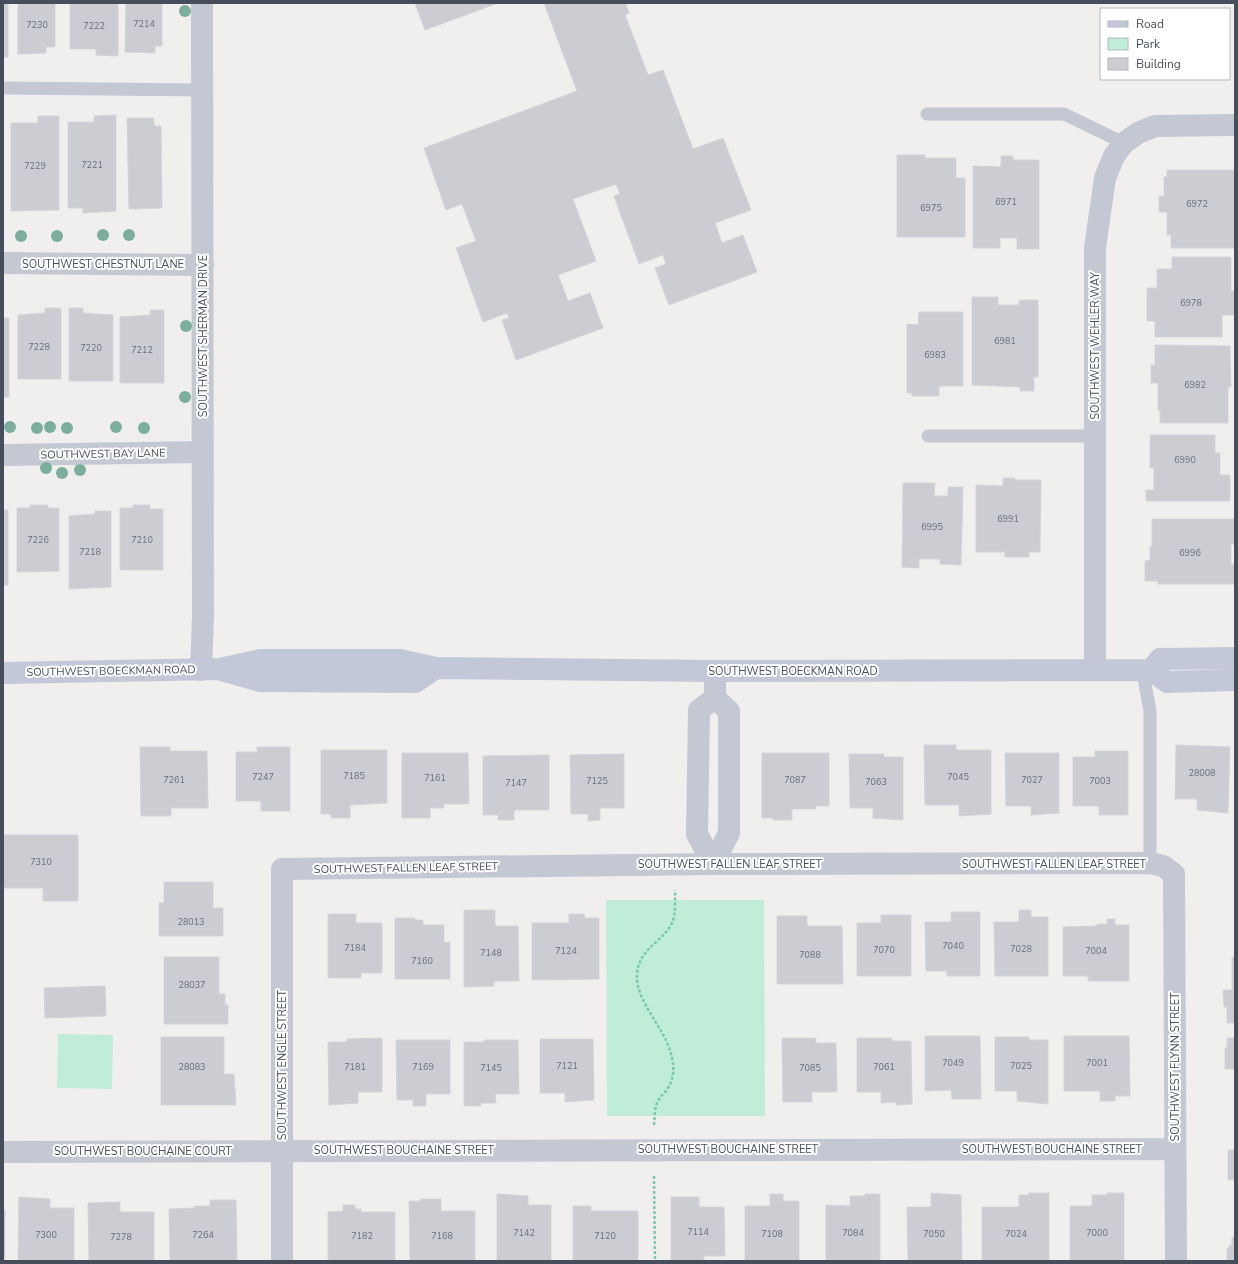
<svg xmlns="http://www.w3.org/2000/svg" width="1238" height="1264" font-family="'Nunito Sans',sans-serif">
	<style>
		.green { fill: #bfedd8 }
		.building { fill: #cccdd3; stroke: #d3d4da }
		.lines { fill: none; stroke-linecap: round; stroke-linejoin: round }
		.path { stroke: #78c9af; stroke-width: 2.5; stroke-dasharray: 3 2; stroke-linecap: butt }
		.service { stroke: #c3c8d3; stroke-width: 13 }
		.minor { stroke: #c3c8d3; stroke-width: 22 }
		.secondary { stroke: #c2c8d7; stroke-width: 22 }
		.tree { fill: #7bae9d }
		.labels { text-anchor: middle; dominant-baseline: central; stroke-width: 4; stroke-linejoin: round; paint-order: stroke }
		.number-label { font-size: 9px; fill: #686e79 }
		.street-label { font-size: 11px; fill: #474e5b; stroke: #fff }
	</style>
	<rect width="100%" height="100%" fill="#f1efee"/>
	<path class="green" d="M606,900H764L765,1116H607Z
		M58,1034L113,1035L112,1089L57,1088Z"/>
	<path class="building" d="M3,3H8V57H3Z
		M18,3H55V47H46V53L18,54Z
		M70,3H118V56L96,55V49H70Z
		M126,3H162V46H155V53L125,52Z
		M415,3H498L425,30Z
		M544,3H626L629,13L625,15L648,75L663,70L693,149L723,138L751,210L715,223L722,243L743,235L757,272L669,305L655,268L666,264L663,255L639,264L614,196L620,194L616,184L573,199L596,261L558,275L568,301L590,293L603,328L516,360L502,320L509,318L507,313L483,322L456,248L476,241L462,204L446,210L424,148L577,91Z
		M116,115V211L83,213V208H68V122H94V116Z
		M38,116H59V210L11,211V123H38Z
		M127,118H154V126H161L162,208L129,209Z
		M897,155H925V158H956V178H965V237H897Z
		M1001,156H1013V160H1039V249H1017V238H1000V248H973V166L1001,167Z
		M1167,170H1235V248H1171V235H1167V212H1159V196H1164V177H1167Z
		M1172,257H1231V291H1235V315H1222V337H1155V321H1147V288H1157V269H1172Z
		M972,297H998V305H1019V300H1038V377H1034V391H1020V387L972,385Z
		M45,308H61V379H18V315L45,313Z
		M69,308H83V313L113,315V381H69Z
		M150,310H164V383H120V317L150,315Z
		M919,312H963V386H939V396H912V393H907V324L918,325Z
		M3,318H9V397H3Z
		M1155,345L1230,346L1231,387H1228V423H1160V410H1158V383H1151V365H1155Z
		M1150,435H1215V453H1220V475H1230V501H1146V490H1154V468H1150Z
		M1003,478H1015V480H1041L1040,552H1029V557H1005V552H976V485L1003,486Z
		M903,483H935L934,496H948V487H963L961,565L940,564V559H919V568L902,567Z
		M30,505H48V508H59V571L17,572V508H30Z
		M133,505H150V509H163V570H120V508H133Z
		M3,510H8V585H3Z
		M95,511H111V587L69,589V516L95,514Z
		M1152,519H1235V544H1231V564H1235V584H1158V581H1145V561L1150,560V546H1152Z
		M924,745H956V750H991V814L959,816V805H925Z
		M1176,745L1230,747L1228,813L1197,810V799H1175Z
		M140,747H170V751H207L208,808H171V816H141Z
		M257,747H290V811H261V801H236V752H257Z
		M321,750H387V803L350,805V818H331V814H321Z
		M1095,751H1128V815H1099V806H1073V757H1095Z
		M402,753H468L469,804H444V808H430V818H402Z
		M762,753H829V806H816V809H792V820H773V818H762Z
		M1005,753H1059V813L1031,815V806H1006Z
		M624,754V808H600V820L588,821V814H571L570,755Z
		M849,754H884V757H903V820L873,818V808H850Z
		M549,755V810H514V820H498V815H483V756Z
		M3,835H78V901H43V888H3Z
		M164,882H213V908H223V936H159V903H164Z
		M464,910H495V926H518L519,981H494V986L464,987Z
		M1019,910H1031V917H1048V976H995L994,922H1019Z
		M951,912H980V976H947V971H926L925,922H951Z
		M328,914H356V923H382V973H361V978H328Z
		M569,914H584L585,918H599V979L532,980V923H569Z
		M881,915H911V976H857V923H881Z
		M777,916H807V926H842L843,984H777Z
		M395,918H415V920H423V925H444V943L450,942V979H395Z
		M1107,919H1115V925H1129V981H1088V976H1063V927L1097,926V924H1107Z
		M164,957H219V994H225V1005H228V1024H164Z
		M1232,957H1235V1023H1227V1007H1224L1223,990H1232Z
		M105,986L106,1016L45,1018L44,988Z
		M925,1036H980L981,1099H952L951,1090L925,1091Z
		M1064,1036H1129L1130,1096H1115V1101H1100V1091H1064Z
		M161,1037H224V1074H234L236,1105H161Z
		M995,1037H1029V1040H1048V1104L1017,1101V1091H995Z
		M382,1038V1092H358V1103L329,1105L328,1042H347V1039Z
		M782,1038H816V1043H836L837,1092H812V1102H783Z
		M857,1038H892V1041H911L912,1104L896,1105V1102L881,1103V1092H857Z
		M1227,1038H1235V1069H1225V1048H1227Z
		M540,1039H593L594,1100L565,1102V1093H540Z
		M396,1040H450V1094H426V1106H413V1100H397Z
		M484,1040H518L519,1094H495L496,1103H481V1106H464V1042H484Z
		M1228,1150H1235V1180H1228Z
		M931,1193L961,1195L962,1261H908L907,1207H931Z
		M1029,1193H1049V1261H982V1207H1019V1195H1029Z
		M1107,1193H1124V1260H1070V1206H1092V1195H1107Z
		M497,1194L528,1196V1205H551V1261H497Z
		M770,1194H783V1201H799V1261H745V1206H770Z
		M865,1194H880V1260H826V1205L850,1206V1196H865Z
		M19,1197L50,1199V1208H74V1261H18Z
		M671,1197H699V1207H724L725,1256H704V1261H671Z
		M421,1199H441V1211H475V1261H410L409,1201H421Z
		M210,1200H236L237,1261H170L169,1209L194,1208V1206H210Z
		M120,1202V1212H154V1261H89L88,1203Z
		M343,1205H355V1209H361V1212H395V1261H328V1212L343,1211Z
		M573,1206H591V1211H638V1261H573Z
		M3,1210H5V1258H3Z
		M1232,1237H1235V1261H1227V1249L1232,1244Z"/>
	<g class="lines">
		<path class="path" d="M654,1125C655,1117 654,1108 658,1101C660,1097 663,1094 666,1091C674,1080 675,1068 671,1054C665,1028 635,1001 637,974C639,948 662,943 672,923C676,914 675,900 675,890
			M654,1176L655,1261"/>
		<path class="service" d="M3,88L203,90
			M927,114H1064L1124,143
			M928,436H1095
			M1144,670L1145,684L1150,711V863"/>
		<path class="minor" d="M3,263L203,265
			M3,455L202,452
			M201,670L203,616L202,3
			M1095,670V248L1105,178L1114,156L1124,143L1138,133L1155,126L1235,125
			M713,864L729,833V711L715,698V671
			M713,864L697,834L699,710L715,698
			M3,1152L1175,1149
			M282,1261V869L713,864L1150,863L1163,866L1174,874L1176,1261"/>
		<path class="secondary" d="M221,670L260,681L415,682L436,668
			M1151,670L1160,659L1235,658
			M3,673L220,669L260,660H400L436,668L715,671L1151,670L1167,682L1235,680"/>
	</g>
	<g class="tree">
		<circle cx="185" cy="11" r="6"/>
		<circle cx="103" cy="235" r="6"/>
		<circle cx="129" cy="235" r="6"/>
		<circle cx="21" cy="236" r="6"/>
		<circle cx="57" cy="236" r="6"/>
		<circle cx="186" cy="326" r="6"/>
		<circle cx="185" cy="397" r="6"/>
		<circle cx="10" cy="427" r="6"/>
		<circle cx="50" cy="427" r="6"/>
		<circle cx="116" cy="427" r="6"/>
		<circle cx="37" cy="428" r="6"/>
		<circle cx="67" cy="428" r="6"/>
		<circle cx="144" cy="428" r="6"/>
		<circle cx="46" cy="468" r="6"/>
		<circle cx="80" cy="470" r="6"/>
		<circle cx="62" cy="473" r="6"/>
	</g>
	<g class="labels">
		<g class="number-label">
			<text x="144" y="24">7214</text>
			<text x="37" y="25">7230</text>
			<text x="94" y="26">7222</text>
			<text x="92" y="165">7221</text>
			<text x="35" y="166">7229</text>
			<text x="1006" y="202">6971</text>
			<text x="1197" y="204">6972</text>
			<text x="931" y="208">6975</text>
			<text x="1191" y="303">6978</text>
			<text x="1005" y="341">6981</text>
			<text x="39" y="347">7228</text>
			<text x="91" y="348">7220</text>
			<text x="142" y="350">7212</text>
			<text x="935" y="355">6983</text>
			<text x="1195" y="385">6982</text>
			<text x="1185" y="460">6990</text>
			<text x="1008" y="519">6991</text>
			<text x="932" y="527">6995</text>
			<text x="38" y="540">7226</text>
			<text x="142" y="540">7210</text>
			<text x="90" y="552">7218</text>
			<text x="1190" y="553">6996</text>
			<text x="1202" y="773">28008</text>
			<text x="354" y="776">7185</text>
			<text x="263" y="777">7247</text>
			<text x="958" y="777">7045</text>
			<text x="435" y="778">7161</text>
			<text x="174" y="780">7261</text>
			<text x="795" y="780">7087</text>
			<text x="1032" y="780">7027</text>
			<text x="597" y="781">7125</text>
			<text x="1100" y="781">7003</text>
			<text x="876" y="782">7063</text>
			<text x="516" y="783">7147</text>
			<text x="41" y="862">7310</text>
			<text x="191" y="922">28013</text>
			<text x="953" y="946">7040</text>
			<text x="355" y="948">7184</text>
			<text x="1021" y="949">7028</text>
			<text x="884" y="950">7070</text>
			<text x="566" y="951">7124</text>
			<text x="1096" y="951">7004</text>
			<text x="491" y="953">7148</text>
			<text x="810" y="955">7088</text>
			<text x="422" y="961">7160</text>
			<text x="192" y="985">28037</text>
			<text x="953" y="1063">7049</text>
			<text x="1097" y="1063">7001</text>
			<text x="567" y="1066">7121</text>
			<text x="1021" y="1066">7025</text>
			<text x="192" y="1067">28083</text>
			<text x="355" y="1067">7181</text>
			<text x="423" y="1067">7169</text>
			<text x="884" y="1067">7061</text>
			<text x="491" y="1068">7145</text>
			<text x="810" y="1068">7085</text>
			<text x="698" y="1232">7114</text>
			<text x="524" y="1233">7142</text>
			<text x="853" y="1233">7084</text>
			<text x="1097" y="1233">7000</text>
			<text x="772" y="1234">7108</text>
			<text x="934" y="1234">7050</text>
			<text x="1016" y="1234">7024</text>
			<text x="46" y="1235">7300</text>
			<text x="203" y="1235">7264</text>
			<text x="362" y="1236">7182</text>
			<text x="442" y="1236">7168</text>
			<text x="605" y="1236">7120</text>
			<text x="121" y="1237">7278</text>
		</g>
		<g class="street-label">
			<text x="103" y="264">SOUTHWEST CHESTNUT LANE</text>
			<text transform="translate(203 336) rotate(-90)">SOUTHWEST SHERMAN DRIVE</text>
			<text transform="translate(1095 346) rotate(-90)">SOUTHWEST WEHLER WAY</text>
			<text transform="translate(103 454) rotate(-1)">SOUTHWEST BAY LANE</text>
			<text transform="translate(111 671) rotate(-1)">SOUTHWEST BOECKMAN ROAD</text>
			<text x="793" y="671">SOUTHWEST BOECKMAN ROAD</text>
			<text x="730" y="864">SOUTHWEST FALLEN LEAF STREET</text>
			<text x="1054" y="864">SOUTHWEST FALLEN LEAF STREET</text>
			<text transform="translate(406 868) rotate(-1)">SOUTHWEST FALLEN LEAF STREET</text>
			<text transform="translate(282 1065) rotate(-90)">SOUTHWEST ENGLE STREET</text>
			<text transform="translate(1175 1067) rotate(-90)">SOUTHWEST FLYNN STREET</text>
			<text x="728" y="1149">SOUTHWEST BOUCHAINE STREET</text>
			<text x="1052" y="1149">SOUTHWEST BOUCHAINE STREET</text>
			<text x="404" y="1150">SOUTHWEST BOUCHAINE STREET</text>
			<text x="143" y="1151">SOUTHWEST BOUCHAINE COURT</text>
		</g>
	</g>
	<rect width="1238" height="1264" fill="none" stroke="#474e5b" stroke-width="8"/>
	<rect x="1100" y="8" width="130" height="72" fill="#ffffff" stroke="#b5b8bd"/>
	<rect x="1108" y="21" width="20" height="6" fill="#c2c8d7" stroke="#b5b8bd"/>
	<text x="1136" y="28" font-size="12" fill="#474e5b">Road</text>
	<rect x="1108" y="38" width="20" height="12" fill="#bfedd8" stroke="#b5b8bd"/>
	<text x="1136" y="48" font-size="12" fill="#474e5b">Park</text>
	<rect x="1108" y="58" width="20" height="12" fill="#cccdd3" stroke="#b5b8bd"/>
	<text x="1136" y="68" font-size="12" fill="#474e5b">Building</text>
</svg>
